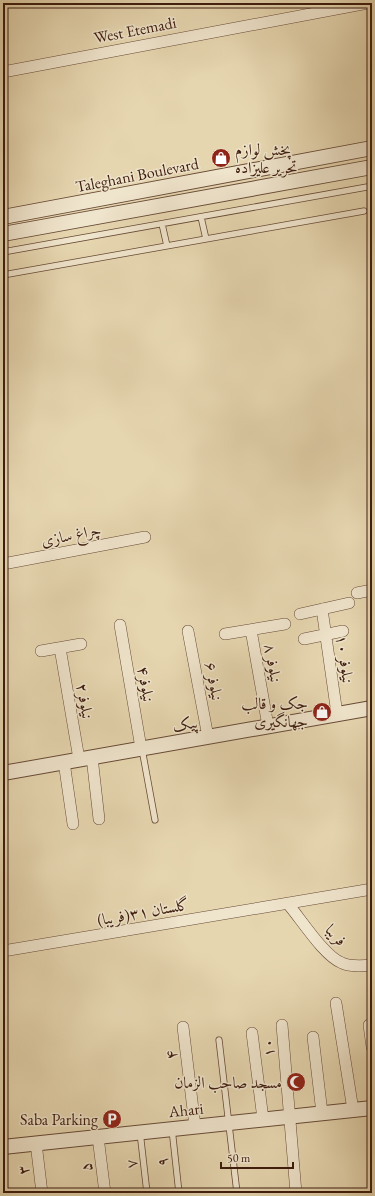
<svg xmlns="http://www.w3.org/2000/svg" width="375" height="1196" font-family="'EB Garamond',Amiri,serif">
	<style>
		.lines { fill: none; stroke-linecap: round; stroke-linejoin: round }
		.service-casing { stroke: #674a36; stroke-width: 7 }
		.minor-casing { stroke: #674a36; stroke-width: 12 }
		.tertiary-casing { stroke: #674a36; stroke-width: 16 }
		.service { stroke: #efe4cc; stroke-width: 5.5 }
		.minor { stroke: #efe4cc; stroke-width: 11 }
		.tertiary { stroke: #efe4cc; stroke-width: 14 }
		.labels { text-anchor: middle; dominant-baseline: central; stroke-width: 3; stroke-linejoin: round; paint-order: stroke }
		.street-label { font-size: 16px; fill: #3d1c0e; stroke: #efe4cc }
		.poi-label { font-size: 16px; fill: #3d1c0e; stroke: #efe4cc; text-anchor: end }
	</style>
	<rect width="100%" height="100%" fill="#e6d6b0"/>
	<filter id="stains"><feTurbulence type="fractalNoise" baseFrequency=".005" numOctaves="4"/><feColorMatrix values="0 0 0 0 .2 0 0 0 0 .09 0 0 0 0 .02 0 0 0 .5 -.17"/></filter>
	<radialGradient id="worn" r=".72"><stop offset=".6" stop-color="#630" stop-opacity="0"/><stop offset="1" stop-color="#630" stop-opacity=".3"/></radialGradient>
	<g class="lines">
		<defs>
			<path id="service" d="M201,217L206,239
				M162,224L167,246
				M3,252L367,187
				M3,275L364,211
				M142,749L155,820
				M219,1040L237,1193
				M172,1129L179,1193
				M140,1132L147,1193"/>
			<path id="minor" d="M3,72L368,3
				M3,564L145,537
				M357,593L372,590
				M322,609L337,714
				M300,614L349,603
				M120,625L141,748
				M251,630L268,726
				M188,631L208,737
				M225,634L285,624
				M304,639L343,631
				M60,648L79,759
				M41,651L81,644
				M92,757L99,819
				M64,762L73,824
				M288,904C301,919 324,956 342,963C351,967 362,966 372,965
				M3,951L372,889
				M336,1003L353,1110
				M282,1025L296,1193
				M369,1025L372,1047
				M183,1027L195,1126
				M252,1033L263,1119
				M313,1037L322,1113
				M98,1137L105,1193
				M36,1143L42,1193"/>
			<path id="tertiary" d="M3,217L372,148
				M3,234L372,167
				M3,773L372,708
				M3,1147L372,1108"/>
		</defs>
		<use href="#service" class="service-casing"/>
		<use href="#minor" class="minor-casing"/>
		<use href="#tertiary" class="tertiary-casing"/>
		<use href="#service" class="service"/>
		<use href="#minor" class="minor"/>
		<use href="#tertiary" class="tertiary"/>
	</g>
	<defs>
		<symbol id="shop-disc" viewBox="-11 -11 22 22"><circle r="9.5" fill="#8f2418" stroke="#efe4cc"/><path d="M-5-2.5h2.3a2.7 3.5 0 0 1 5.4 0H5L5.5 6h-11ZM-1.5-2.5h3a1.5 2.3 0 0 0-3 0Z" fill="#fff"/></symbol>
		<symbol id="mosque-disc" viewBox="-11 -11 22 22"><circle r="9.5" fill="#8f2418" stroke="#efe4cc"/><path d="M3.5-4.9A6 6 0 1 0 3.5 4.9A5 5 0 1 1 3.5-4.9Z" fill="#fff"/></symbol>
		<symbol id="parking-disc" viewBox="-11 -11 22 22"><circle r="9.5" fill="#8f2418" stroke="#efe4cc"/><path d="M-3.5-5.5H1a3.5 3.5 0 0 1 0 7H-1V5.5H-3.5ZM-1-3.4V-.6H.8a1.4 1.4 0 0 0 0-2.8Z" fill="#fff"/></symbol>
	</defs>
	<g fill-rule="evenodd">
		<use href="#shop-disc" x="210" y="147" width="22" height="22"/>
		<use href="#shop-disc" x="311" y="701" width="22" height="22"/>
		<use href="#mosque-disc" x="285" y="1071" width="22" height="22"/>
		<use href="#parking-disc" x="101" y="1108" width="22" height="22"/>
	</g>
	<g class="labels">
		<g class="street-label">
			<text transform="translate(135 30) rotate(-11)">West Etemadi</text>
			<text transform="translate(137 175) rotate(-11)">Taleghani Boulevard</text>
			<text transform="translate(71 535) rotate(-11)">چراغ سازی</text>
			<text transform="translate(345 659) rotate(82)">نیلوفر ۱۰</text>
			<text transform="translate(273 663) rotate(80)">نیلوفر ۸</text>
			<text transform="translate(214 681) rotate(79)">نیلوفر ۶</text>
			<text transform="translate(146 684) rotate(80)">نیلوفر۴</text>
			<text transform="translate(85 701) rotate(80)">نیلوفر۲</text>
			<text transform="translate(185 724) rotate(-10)">پیک</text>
			<text transform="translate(143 912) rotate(-10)">گلستان ۳۱(فریبا)</text>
			<text transform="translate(336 935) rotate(47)">فریبا</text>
			<text transform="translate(268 1048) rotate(-95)">۱۰</text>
			<text transform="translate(171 1055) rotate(-97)">۴</text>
			<text transform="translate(186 1110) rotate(-6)">Ahari</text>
			<text transform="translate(162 1162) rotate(-96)">۹</text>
			<text transform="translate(131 1164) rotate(-96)">۷</text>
			<text transform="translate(86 1167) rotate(-97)">۵</text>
			<text transform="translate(23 1170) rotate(-97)">۳</text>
		</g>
		<g class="poi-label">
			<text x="235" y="149" text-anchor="start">پخش لوازم<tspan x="235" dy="18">تحریر علیزاده</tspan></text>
			<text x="308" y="703">جک و قالب<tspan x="308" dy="18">جهانگیری</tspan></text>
			<text x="282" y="1082">مسجد صاحب الزمان</text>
			<text x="98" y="1119">Saba Parking</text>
		</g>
	</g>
	<rect width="375" height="1196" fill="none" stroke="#e6d6b0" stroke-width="16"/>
	<rect x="4" y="4" width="367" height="1188" fill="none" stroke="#3d1c0e" stroke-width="2"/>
	<rect x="8" y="8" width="359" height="1180" fill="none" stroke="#3d1c0e"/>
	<path d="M221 1162v6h72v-6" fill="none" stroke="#3d1c0e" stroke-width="2"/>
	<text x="227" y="1162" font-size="12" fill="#3d1c0e" stroke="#efe4cc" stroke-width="3" paint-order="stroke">50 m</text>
	<rect width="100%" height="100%" filter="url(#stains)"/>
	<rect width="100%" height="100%" fill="url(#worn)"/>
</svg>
